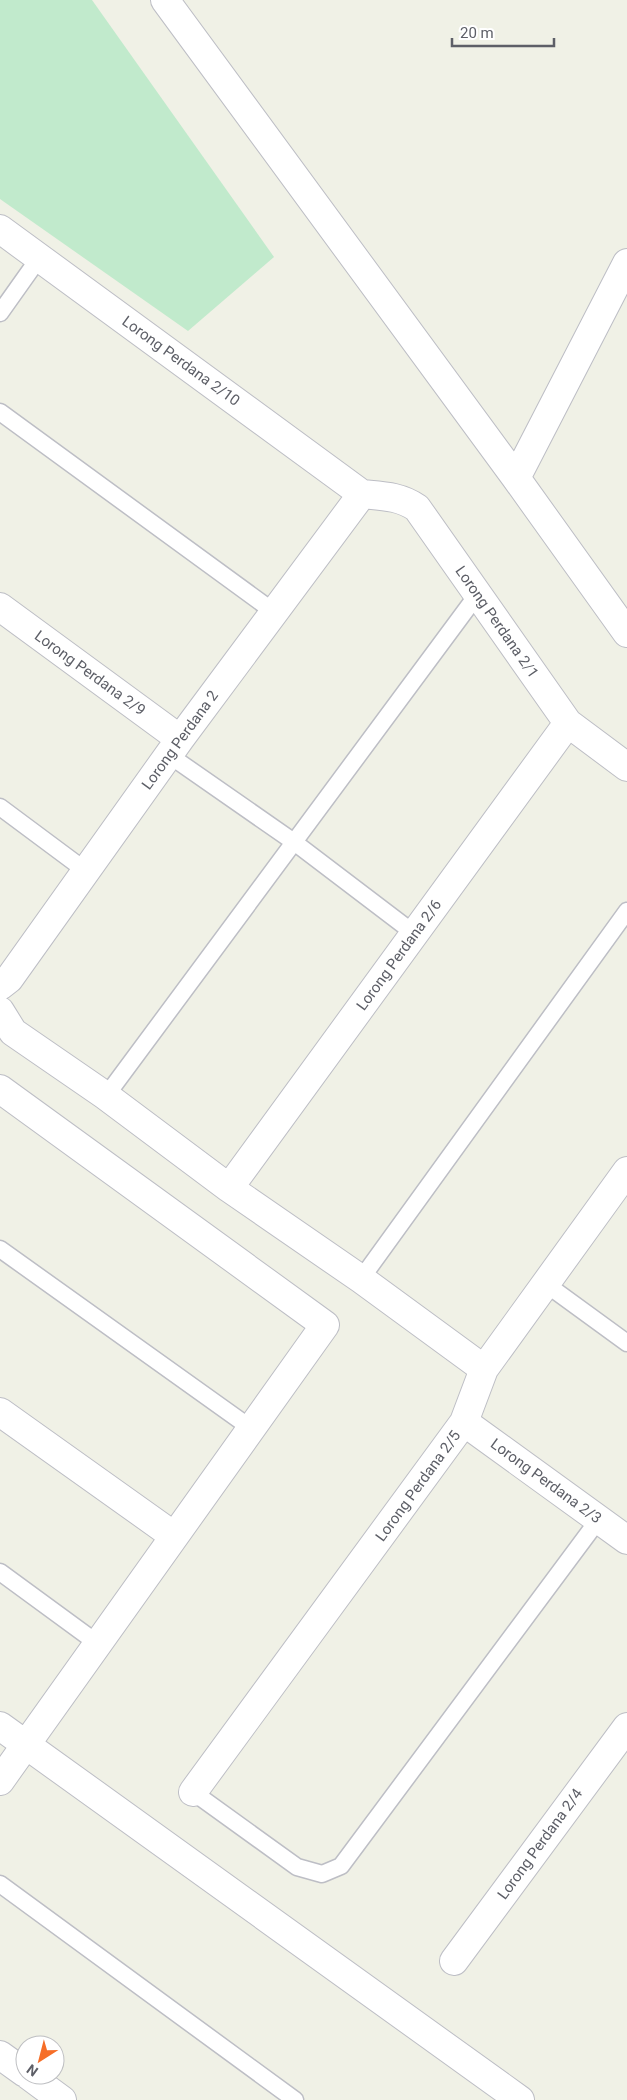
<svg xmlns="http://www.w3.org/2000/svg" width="627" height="2100" font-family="Roboto,sans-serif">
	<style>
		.green { fill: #c1eacc }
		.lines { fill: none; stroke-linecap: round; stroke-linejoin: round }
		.lane-casing { stroke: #bdbec5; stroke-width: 19 }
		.street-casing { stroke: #bdbec5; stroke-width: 30 }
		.lane { stroke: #fff; stroke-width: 16 }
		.street { stroke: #fff; stroke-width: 28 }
		.labels { text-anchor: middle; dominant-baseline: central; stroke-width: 4; stroke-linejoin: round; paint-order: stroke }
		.street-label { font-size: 15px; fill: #5d5f67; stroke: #fff }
	</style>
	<rect width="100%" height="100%" fill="#f0f1e6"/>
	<path class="green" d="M0,0H92L274,257L188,331L0,199Z"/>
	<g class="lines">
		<defs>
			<path id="lane" d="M0,313L39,258
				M0,412L274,612
				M169,755L294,842L415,934
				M0,807L86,871
				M106,1096L477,595
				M0,1249L252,1429
				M361,1279L627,911
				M546,1284L627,1343
				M0,1572L97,1643
				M193,1792L297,1867L322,1874L341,1866L599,1519
				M0,1884L295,2100"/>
			<path id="street" d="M165,0L516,478L627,633
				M0,229L362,494C382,496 400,496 417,508L568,723L627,767
				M516,478L627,263
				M0,607L180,739
				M0,986L9,979L180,739L362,494
				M0,1011L13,1032L106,1096L229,1188L361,1279L484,1369
				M0,1089L325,1325L0,1781
				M229,1188L568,723
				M0,1412L174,1536
				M464,1422L627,1540
				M0,1726L520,2100
				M193,1792L464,1422L484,1369L627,1171
				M454,1961L627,1727
				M0,2055L25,2073
				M28,2075L62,2100"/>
		</defs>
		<use href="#lane" class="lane-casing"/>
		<use href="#street" class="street-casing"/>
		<use href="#lane" class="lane"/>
		<use href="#street" class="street"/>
	</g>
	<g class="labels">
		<g class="street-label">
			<text transform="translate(181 361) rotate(36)">Lorong Perdana 2/10</text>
			<text transform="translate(497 622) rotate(55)">Lorong Perdana 2/1</text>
			<text transform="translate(90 673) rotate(36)">Lorong Perdana 2/9</text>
			<text transform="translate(180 740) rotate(-54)">Lorong Perdana 2</text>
			<text transform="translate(399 955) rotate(-54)">Lorong Perdana 2/6</text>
			<text transform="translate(546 1481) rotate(36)">Lorong Perdana 2/3</text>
			<text transform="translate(418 1486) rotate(-54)">Lorong Perdana 2/5</text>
			<text transform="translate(540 1844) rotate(-54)">Lorong Perdana 2/4</text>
		</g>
	</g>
	<g transform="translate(40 2060) rotate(216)"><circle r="24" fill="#ffffff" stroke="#bebfc2"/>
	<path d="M0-4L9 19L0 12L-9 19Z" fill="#f66e27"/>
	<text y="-8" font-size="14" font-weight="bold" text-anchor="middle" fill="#5d5f67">N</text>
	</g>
	<path d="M452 38v8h102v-8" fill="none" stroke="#5d5f67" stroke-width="2.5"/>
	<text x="460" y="38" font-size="15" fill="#5d5f67" stroke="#ffffff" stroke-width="4" paint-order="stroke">20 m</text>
</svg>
